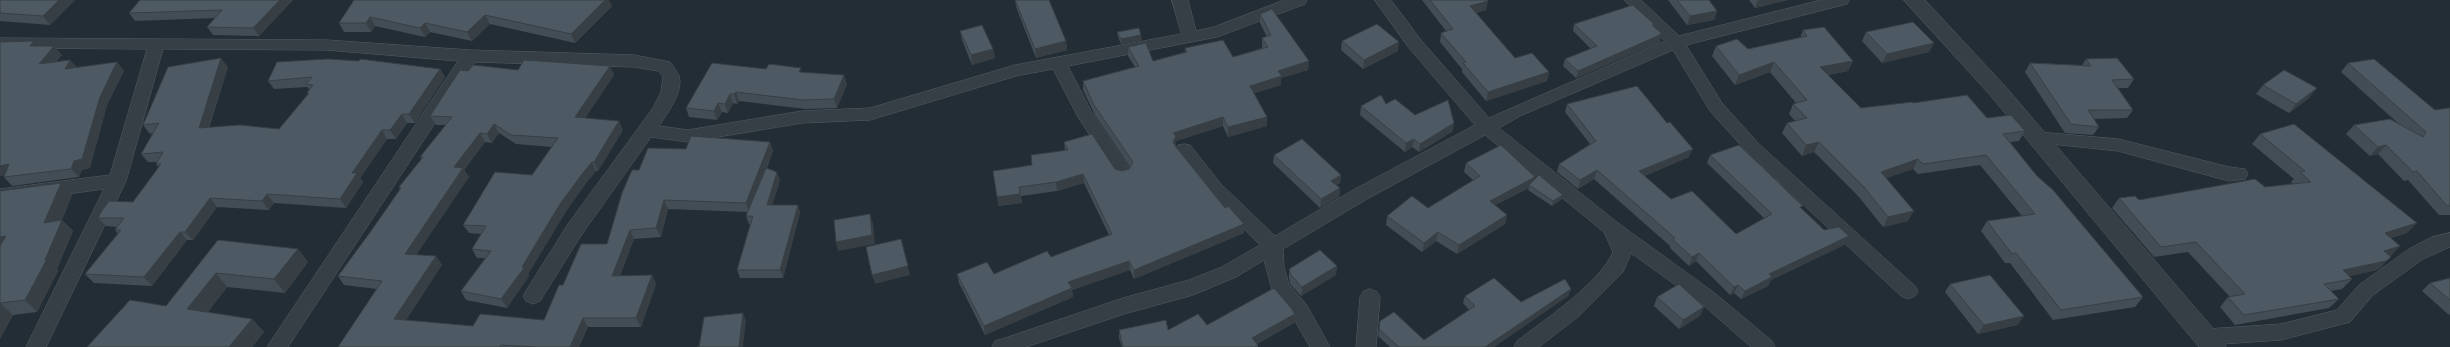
<svg xmlns="http://www.w3.org/2000/svg" width="2450" height="347" font-family="Manrope,sans-serif">
	<style>
		.lines { fill: none; stroke-linecap: round; stroke-linejoin: round }
		.minor-casing { stroke: #545d63; stroke-width: 1 }
		.tertiary-casing { stroke: #545d63; stroke-width: 1 }
		.minor { fill: #363f46; fill-rule: evenodd }
		.tertiary { fill: #363f46; fill-rule: evenodd }
		.wall { fill: #434d55 }
		.shaded-wall { fill: #373f45 }
		.building { fill: #4e5a63; stroke: #373f45 }
	</style>
	<rect width="100%" height="100%" fill="#232d35"/>
	<g class="lines">
		<defs>
			<path id="minor" d="M1172,0H1188L1196,31L1214,27L1284,0H1307L1305,4L1217,37L1068,66L1091,111L1132,172L1129,177L1123,179L1117,177L1078,117L1053,69L1016,76L870,120L802,123L688,142L651,137L582,234L540,301L533,304L526,301L523,296L526,291L568,224L653,108L661,92L663,77L659,71L634,67L475,62L288,347H267L458,61L327,50L163,49L126,181L46,347H26L104,189L0,203V189L110,175L147,49L0,48V38L327,40L470,50L634,55L670,62C673,66 677,71 679,76C684,91 667,114 659,126L688,130L802,111L870,108L1015,65L1181,34Z
				M1375,0H1391L1421,40L1489,118L1665,41L1624,0H1641L1679,36L1821,0H1849L1847,4L1686,45L1722,103L1759,144L1915,286L1918,291L1915,296L1908,299L1901,296L1747,152L1710,111L1673,50L1520,116L1499,128L1618,223L1716,294L1772,341L1775,347H1751L1702,304L1631,253L1623,272L1579,316L1539,347H1514L1517,341C1544,320 1600,283 1613,252L1604,232L1485,135L1367,199L1283,249L1284,267L1289,285L1306,304L1330,347H1310L1292,316L1273,293L1264,260L1236,277L1193,295L1124,314L1026,347H992L995,341L1002,339L1123,298L1189,280L1222,267L1260,245L1209,194L1178,155L1175,150L1178,145L1184,144L1190,145L1221,184L1275,236L1355,189L1475,125L1409,48Z
				M2038,132L2118,139L2229,167L2245,169L2248,174L2245,179L2229,181L2118,151L2032,142L2029,138L2032,134Z
				M2450,233V247L2423,259L2373,295L2350,322L2281,340L2207,345L2200,343L2197,337L2200,331L2207,329L2281,324L2337,310L2359,285L2409,249L2432,237Z
				M1370,289L1377,292L1380,297L1376,347H1356L1360,297L1363,292Z"/>
			<path id="tertiary" d="M1904,0H1925L2004,85L2223,340L2226,347H2199L1990,95Z"/>
		</defs>
		<use href="#minor" class="minor-casing"/>
		<use href="#tertiary" class="tertiary-casing"/>
		<use href="#minor" class="minor"/>
		<use href="#tertiary" class="tertiary"/>
	</g>
	<path class="wall" d="M0,0H75L50,25L0,21Z
		M140,0H293L259,36L213,35L207,27L215,18L135,21L129,13Z
		M354,0L612,6L575,43L490,24L472,41L430,32L425,37L375,26L371,32H344L339,23Z
		M1015,0H1049L1066,41L1067,50L1036,58L1016,7Z
		M1422,0H1487L1486,10L1476,13L1515,58L1549,72L1547,81L1486,101L1462,72V69L1440,42L1441,33L1446,31Z
		M1668,0H1709L1717,11L1714,20L1687,25Z
		M1749,0H1788L1755,8Z
		M1260,14L1309,61L1308,70L1281,78V85L1254,93L1267,126L1228,137L1223,126L1176,141V146L1225,208L1244,224V233L1134,279L1130,270L1072,290L1073,297L985,335L959,283L957,274H994L1051,257L1109,235L1084,183L1057,191L1021,196L1022,203L998,206L1032,165L1065,151L1064,142L1115,169L1122,171L1129,169L1130,167L1095,115L1083,90V81L1135,67L1128,56V47L1153,61L1185,52V48L1233,57L1262,48V38L1267,37L1260,23Z
		M1574,24L1655,25L1654,27L1660,42L1576,78L1563,66L1565,59L1591,49L1573,31Z
		M1803,30L1853,61L1848,71L1828,75L1861,108L1913,103L1987,118L2025,131L2019,141L2010,142L2037,176L2143,297L2135,307L2053,320L2010,263H2005L1981,231L1987,221L2022,216L1980,165L1918,174L1913,169L1886,178L1908,221L1883,227L1859,197L1814,152L1802,156L1782,133L1787,123L1795,121L1789,114L1793,104L1796,103L1770,72L1735,85L1712,56L1716,46L1748,49L1800,38Z
		M960,31L993,49L995,58L972,65L962,40Z
		M1117,32L1142,40L1121,44L1118,37Z
		M1866,32L1934,43L1929,52L1882,63L1862,41Z
		M1342,41L1398,51L1363,69L1341,50Z
		M38,46L62,55L56,62L70,60L77,68L117,62L124,71L107,105L90,168L82,170L79,177L12,186L4,177V175L0,176Z
		M2086,59L2134,79L2128,88H2118L2133,110L2127,118L2094,119L2099,127L2093,135L2065,133L2025,72L2030,63L2082,65Z
		M277,62L440,69L445,77L415,123H407L396,139H387L360,178L363,182L346,208L274,203L269,210L217,207L193,240H187L152,286L94,283L85,274L118,234L115,230L117,227L106,226L98,218L133,202L159,168L156,164L157,162H148L141,154L153,133L150,134L143,125L228,67L209,128L279,129L308,95L307,93L309,89L307,87L274,89L268,81Z
		M2348,63L2435,110L2450,108V215H2439L2408,180L2404,181L2378,154L2370,156L2346,134L2354,125H2400L2341,72Z
		M766,69L802,72L847,84L837,108L806,109L739,101L737,104L733,103L728,113L722,112L717,120L689,117L686,108Z
		M468,71L614,75L585,118L623,130L598,171H596L586,183L565,213L528,274L529,276L507,308L466,300L461,291L485,258H477L472,249L481,234L469,233L463,225L532,175L552,147L516,144L499,133L492,143L485,142L464,170L469,177L416,255L436,256L442,265L406,320L473,326L544,320L563,285L607,244L639,170L686,149L770,142L773,151L767,168L780,180L772,205H798L800,213L783,278H740L737,270L750,224H749L746,216L747,212L668,209L661,237L634,239L620,276L652,275L656,284L641,327H588L579,347H338L377,289L344,285L338,276L371,231L400,189L399,187L422,159L420,157L446,125H436L430,116Z
		M2263,85L2309,98L2289,113L2256,94Z
		M1386,104L1415,115L1453,131L1419,152L1412,147L1405,152L1360,115L1361,106Z
		M1567,104L1689,157L1644,176L1671,199L1736,234L1764,218L1707,163L1710,155L1802,209L1824,230L1844,245L1771,280L1768,286L1741,299L1734,293L1730,295L1696,261L1689,266L1670,248V246L1594,179L1578,189L1557,172L1559,164L1590,144L1565,112Z
		M2260,134L2407,233L2391,238L2390,256L2381,267L2377,270L2349,276L2352,279L2342,289L2331,291L2339,299L2329,308L2235,325L2220,307L2228,297H2230L2188,252L2154,257L2112,208L2119,198L2139,200L2293,184L2291,182L2294,179L2252,144Z
		M1274,155L1341,175L1340,183L1336,186L1340,188L1339,197L1320,208L1273,163Z
		M1466,163L1535,177L1534,181L1562,199L1552,206L1528,190L1529,188L1495,205L1507,215L1505,224L1457,254L1436,241L1422,252L1386,225L1387,216L1428,208L1474,181L1464,172Z
		M61,183L72,195L62,220L73,231L57,269L58,271L37,312L13,315L0,339V191Z
		M218,240L298,249L308,262L285,293L227,287L208,312L252,319L264,332L252,347H87L166,306Z
		M1337,266L1336,275L1301,296L1290,284L1289,278V269Z
		M2450,278V314L2449,315L2422,291L2430,283Z
		M1950,284L2024,316L2017,325L1978,334L1945,292Z
		M1571,289L1568,296L1494,347H1390L1378,336L1380,321L1424,340L1469,310L1463,303L1465,296L1521,302Z
		M1657,297L1700,316L1679,329L1654,306Z
		M1295,314L1294,323L1257,344L1258,345V347H1122L1119,338V330H1168Z"/>
	<path class="shaded-wall" d="M59,0H75L50,25L43,16Z
		M280,0H293L259,36L253,28Z
		M605,0H609L612,6L575,43L571,34Z
		M1758,0H1788L1755,8Z
		M1488,1L1486,10L1468,15L1470,6Z
		M1717,11L1714,20L1687,25L1690,16Z
		M485,15L490,24L472,41L467,32Z
		M370,17L375,26L371,32L366,23Z
		M425,23L430,32L425,37L420,28Z
		M1662,34L1660,42L1576,78L1578,71Z
		M1141,35L1142,40L1121,44V39Z
		M34,41L41,50L30,46Z
		M1066,41L1067,50L1036,58L1035,49Z
		M1399,42L1398,51L1363,69L1364,60Z
		M1934,43L1929,52L1882,63L1887,54Z
		M54,46L62,55L46,73L39,64Z
		M993,49L995,58L972,65L971,55Z
		M221,58L228,67L205,137L199,128Z
		M70,60L77,69H65Z
		M1309,61L1308,70L1281,78V85L1249,95L1250,86L1278,71Z
		M1853,61L1848,71L1815,77L1820,67Z
		M117,62L124,71L107,105L90,168L82,170L79,177L71,169L100,97Z
		M1774,62L1770,72L1735,85L1739,75Z
		M610,66L614,75L580,126L575,117Z
		M440,69L445,77L415,123L409,114Z
		M1549,72L1547,81L1486,101L1488,92Z
		M844,75L847,84L837,108L834,99Z
		M2317,88L2309,98L2289,113L2296,104Z
		M736,92L739,101L737,104L734,94Z
		M730,94L733,103L728,113L725,104Z
		M718,103L722,112L717,120L714,111Z
		M402,114L407,123L396,139L390,130Z
		M1223,117V126L1176,141V145L1174,151L1173,133Z
		M1267,117V126L1228,137V127Z
		M619,121L623,130L598,171L594,162Z
		M1454,123L1453,131L1419,152L1420,144Z
		M494,124L499,133L492,143L487,134Z
		M382,130L387,139L360,178L363,182L346,208L340,199L352,173Z
		M480,133L485,142L464,170L469,177L411,262L405,254L454,167Z
		M1414,139L1412,147L1405,152L1406,143Z
		M770,142L773,151L749,212L746,203Z
		M1819,142L1814,152L1802,156L1806,145Z
		M2386,145L2378,154L2370,156L2378,147Z
		M1693,149L1689,157L1636,180L1639,171Z
		M1918,159L1913,169L1875,182L1881,172Z
		M592,162L596,171L586,183L565,213L528,274L529,276L507,308L501,299L560,204L582,174Z
		M9,164L17,173L0,176V166Z
		M1597,170L1594,179L1578,189L1580,180Z
		M777,172L780,180L770,213L767,205Z
		M1083,174L1084,183L1057,191L1056,182Z
		M1341,175L1340,183L1330,190L1331,181Z
		M1535,177L1532,186L1529,185V188L1488,209L1490,201Z
		M61,183L72,195L62,220L73,231L57,269L58,271L37,312L25,300L45,260L44,223Z
		M1019,187L1022,203L998,206L997,197Z
		M1340,188L1339,197L1320,208L1321,199Z
		M267,194L274,203L269,210L262,201Z
		M1563,195L1562,199L1552,206L1553,201Z
		M210,198L217,207L193,240L185,232Z
		M664,200L668,209L661,237L656,228Z
		M798,205L800,213L783,278L780,270Z
		M1914,211L1908,221L1883,227L1888,217Z
		M870,214L873,223L875,244L838,251L836,242Z
		M1507,215L1505,224L1457,254L1459,245Z
		M2417,223L2407,233L2375,243L2385,233Z
		M1244,224V233L1134,279V270Z
		M630,230L634,239L616,285L612,276Z
		M180,232L187,240L152,286L144,277Z
		M1438,232L1436,241L1422,252L1424,243Z
		M6,236L0,251V237Z
		M1849,236L1844,245L1771,280L1768,286L1741,299L1745,291L1769,274Z
		M901,239L910,275L875,284L872,275Z
		M2400,246L2391,256L2375,261L2384,251Z
		M298,249L308,262L285,293L274,279Z
		M1699,253L1696,261L1689,266L1692,257Z
		M436,256L442,265L401,327L394,319Z
		M2391,257L2381,267L2377,270L2334,280L2343,270Z
		M1129,261L1130,270L1072,290L1073,297L985,335L984,326L1068,282Z
		M1337,266L1336,275L1301,296L1302,287Z
		M216,273L227,287L200,322L187,309Z
		M652,275L656,284L641,327L636,318Z
		M1738,285L1734,293L1730,295L1734,287Z
		M1571,289L1568,296L1494,347H1485Z
		M0,303L13,315L0,339Z
		M1704,307L1700,316L1679,329L1683,320Z
		M743,313L746,321L743,347H739Z
		M1295,314L1294,323L1251,347L1252,338Z
		M2024,316L2017,325L1978,334L1984,325Z
		M583,318L588,327L579,347H570Z
		M252,319L264,332L252,347H229Z"/>
	<path class="building" d="M0,0H59L43,16L0,13Z
		M140,0H280L253,28L207,27L222,10L129,13Z
		M354,0H605L571,34L485,15L467,32L425,23L420,28L370,17L366,23H339Z
		M1015,0H1049L1066,41L1035,49Z
		M1430,0H1487L1488,1L1470,6L1515,58L1532,53L1549,72L1488,92L1463,63L1466,62L1441,33L1453,29Z
		M1677,0H1709L1717,11L1690,16Z
		M1633,5L1655,25H1652L1662,34L1578,71L1565,59L1597,46L1574,24Z
		M1272,9L1309,61L1278,71L1282,76L1250,86L1267,117L1228,127L1223,117L1173,133L1176,136L1173,142L1176,147L1225,208L1228,206L1244,224L1134,270L1129,261L1068,282L1072,288L984,326L957,274L987,262L994,274L1047,251L1051,257L1112,234L1083,174L1056,182L1019,187L1020,194L997,197L993,171L1032,165L1031,155L1068,150L1064,142L1092,134L1115,169L1122,171L1129,169L1133,162L1094,105L1083,81L1139,66L1128,47L1146,43L1153,61L1187,52L1185,48L1223,40L1233,57L1268,47L1262,38L1271,35L1260,14Z
		M1913,22L1934,43L1887,54L1866,32Z
		M1377,24L1399,42L1364,60L1342,41Z
		M982,25L993,49L971,55L960,31Z
		M1824,27L1853,61L1820,67L1861,108L1912,102L1913,103L1967,95L1987,118L2011,115L2025,131L2003,134L2037,176L2053,190L2143,297L2061,310L2016,253L2012,254L1987,221L2035,214L1986,155L1923,164L1918,159L1881,172L1914,211L1888,217L1864,187L1819,142L1806,145L1787,123L1807,118L1793,104L1807,100L1774,62L1739,75L1716,46L1737,39L1748,49L1807,36L1803,30Z
		M1139,28L1141,35L1121,39L1117,32Z
		M34,41L30,46H54L39,64L70,60L65,69L117,62L100,97L82,159L74,161L71,169L4,177L9,164L0,166V80L1,79L0,80V42Z
		M221,58L199,128L240,125L279,129L309,93H307L313,85L306,84L312,77L268,81L277,62L328,59L359,61L360,59L440,69L409,114H402L390,130H382L352,173H357L340,199L267,194L262,201L210,198L185,232H180L144,277L85,274L121,230H115L124,218H98L101,212L109,201L133,202L161,164H156L163,152L141,154L159,123L143,125L168,67Z
		M2117,58L2134,79L2112,80L2133,110H2088L2099,127L2071,124L2030,63L2091,66L2086,59Z
		M2374,59L2435,110L2449,108H2450V206H2447L2417,171L2413,172L2386,145L2378,147L2354,125L2390,119L2423,137L2426,132L2348,63Z
		M524,60L610,66L575,117L619,121L594,162H592L582,174L560,204L522,267L524,268L501,299L461,291L491,251L472,249L486,226L463,225L495,172L532,175L558,138L511,135L494,124L487,134L480,133L454,167L463,168L405,254L436,256L394,319L473,326L480,314L544,320L559,285H563L581,244H607L622,193L632,170H639L648,148L686,149L691,136L770,142L746,203L664,200L656,228L630,230L612,276L652,275L636,318H583L570,347H537L501,345L500,347H338L382,281L338,276L371,231L401,188L399,187L423,157H420L452,117L430,116L460,70L468,71L473,65L518,70Z
		M712,63L766,69L769,64L801,68L799,72L844,75L834,99L803,100L736,92L734,94H730L725,104L718,103L714,111L686,108Z
		M2284,70L2317,88L2296,104L2263,85Z
		M1637,86L1667,123L1670,122L1693,149L1639,171L1671,199L1692,191L1736,234L1772,214L1710,155L1739,145L1803,206L1800,207L1824,230L1839,227L1849,236L1769,274L1772,277L1745,291L1738,285L1734,287L1699,253L1692,257L1673,240L1675,238L1597,170L1580,180L1559,164L1596,141L1567,104Z
		M1381,95L1386,104L1395,99L1415,115L1448,100L1454,123L1420,144L1414,139L1406,143L1361,106Z
		M2294,124L2417,223L2385,233L2400,246L2384,251L2391,257L2386,261L2343,270L2352,279L2324,284L2339,299L2244,315L2228,297L2245,294L2196,242L2161,247L2119,198L2135,196L2139,200L2255,179L2265,187L2311,182L2300,172L2305,171L2260,134Z
		M1302,139L1341,175L1331,181L1340,188L1321,199L1274,155Z
		M1501,145L1535,177L1490,201L1507,215L1459,245L1438,232L1424,243L1387,216L1412,196L1428,208L1480,176L1466,163Z
		M766,168L777,172L767,205H798L780,270H737L753,216H746Z
		M1539,175L1563,195L1553,201L1529,185Z
		M61,183L44,223L62,220L45,260L47,259L25,300L0,303V304V246L6,236L0,237V191Z
		M870,214L872,235L836,242L834,220Z
		M901,239L908,266L872,275L866,247Z
		M218,240L298,249L274,279L216,273L187,309L252,319L229,347H87L130,300L166,306Z
		M1320,250L1337,266L1302,287L1291,275L1289,269Z
		M1990,275L2024,316L1984,325L1950,284Z
		M1494,278L1521,302L1565,279L1571,289L1485,347H1399L1379,329L1380,321L1394,312L1424,340L1475,306L1465,296Z
		M2450,278V300L2430,283Z
		M1679,284L1704,307L1683,320L1657,297Z
		M1274,288L1291,308L1295,314L1252,338L1258,345L1255,347H1123L1119,330L1166,320L1168,330L1198,314L1207,325Z
		M743,313L739,347H697H699L704,317Z"/>
</svg>
